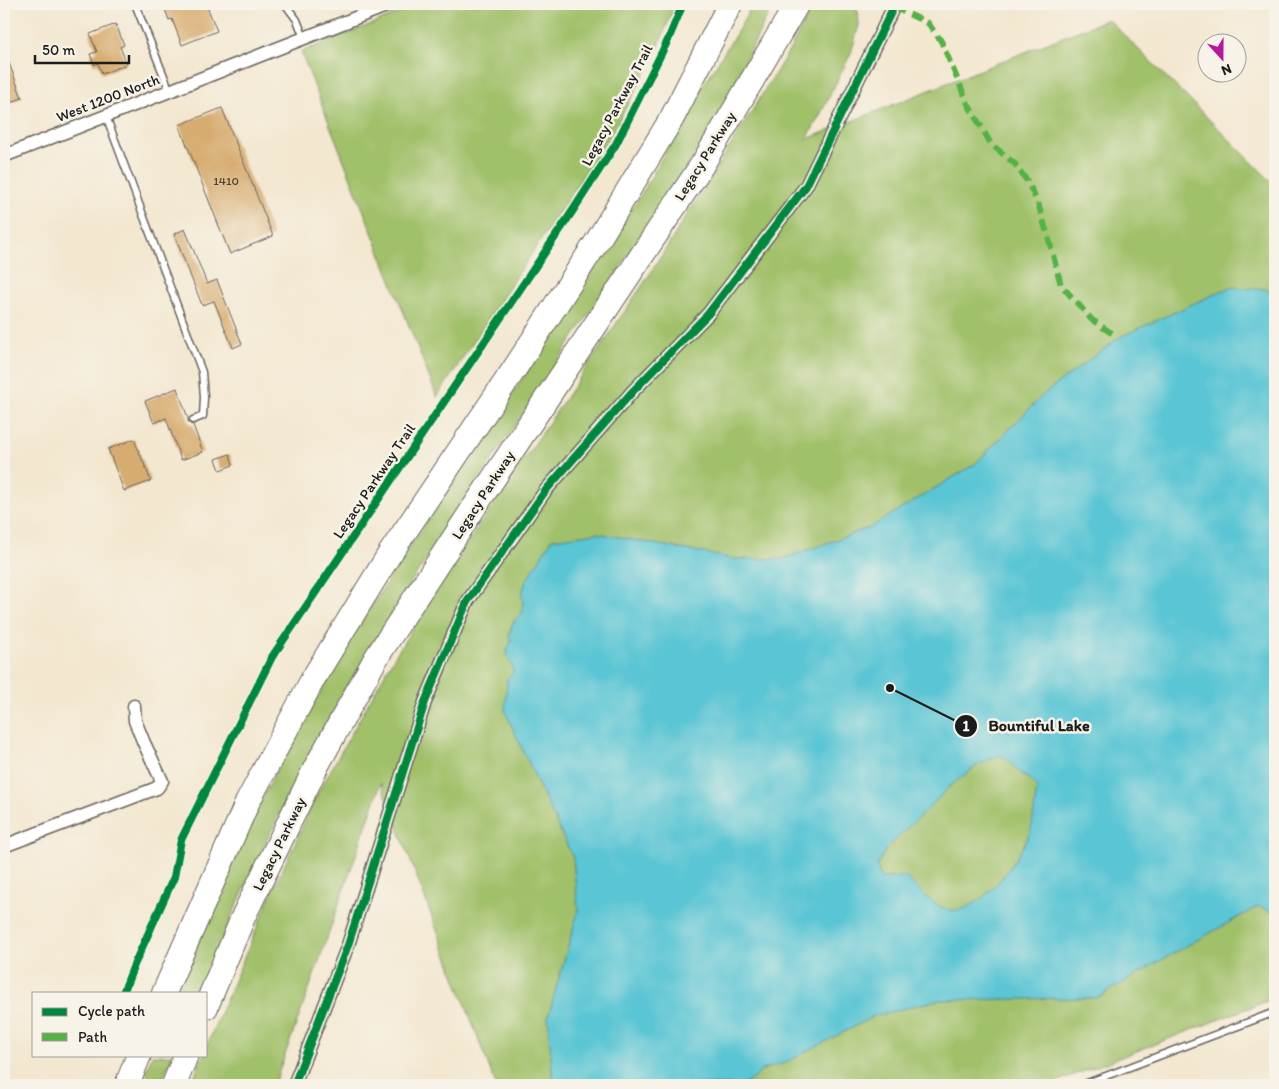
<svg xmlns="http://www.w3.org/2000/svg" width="1279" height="1089" font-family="Itim,sans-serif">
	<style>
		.green { fill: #a0c069; stroke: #5e6e42 }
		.water { fill: #5ac5d4; stroke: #3b7078; fill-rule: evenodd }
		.building { fill: #d7ac70 }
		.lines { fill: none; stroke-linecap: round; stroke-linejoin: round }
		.service-casing { stroke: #67635b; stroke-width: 9 }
		.minor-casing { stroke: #67635b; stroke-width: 15 }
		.motorway-casing { stroke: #67635b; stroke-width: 26 }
		.service { stroke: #fff; stroke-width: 6 }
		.minor { stroke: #fff; stroke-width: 12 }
		.motorway { stroke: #fff; stroke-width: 24 }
		.quiet { stroke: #55b145; stroke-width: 6; stroke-dasharray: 12 6; stroke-linecap: butt }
		.cycleway-casing { stroke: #f7f3e8; stroke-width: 11 }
		.cycleway { stroke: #00873e; stroke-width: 8 }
		.labels { text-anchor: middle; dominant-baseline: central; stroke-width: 5; stroke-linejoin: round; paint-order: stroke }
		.number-label { font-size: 12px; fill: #4b4031 }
		.street-label { font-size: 15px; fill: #1c1c1c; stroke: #f7f3e8 }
		.leader { fill: none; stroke: #1c1c1c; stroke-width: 2 }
		.callout-dot { fill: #1c1c1c; stroke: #f7f3e8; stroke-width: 2 }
		.mark-label { font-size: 15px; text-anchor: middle; font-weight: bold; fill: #fff }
		.callout-label { font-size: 16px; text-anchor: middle; font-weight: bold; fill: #1c1c1c; stroke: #f7f3e8; stroke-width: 5; stroke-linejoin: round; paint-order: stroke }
	</style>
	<rect width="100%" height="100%" fill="#f7f3e8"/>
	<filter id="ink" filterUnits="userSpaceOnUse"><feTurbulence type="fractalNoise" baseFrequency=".02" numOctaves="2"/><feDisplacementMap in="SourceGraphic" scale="10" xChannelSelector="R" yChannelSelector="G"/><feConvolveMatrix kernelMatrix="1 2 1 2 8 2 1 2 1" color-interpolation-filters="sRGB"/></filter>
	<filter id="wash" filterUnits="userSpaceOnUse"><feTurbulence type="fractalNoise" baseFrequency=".0096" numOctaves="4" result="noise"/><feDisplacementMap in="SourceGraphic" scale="20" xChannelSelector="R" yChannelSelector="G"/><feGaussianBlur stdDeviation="1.12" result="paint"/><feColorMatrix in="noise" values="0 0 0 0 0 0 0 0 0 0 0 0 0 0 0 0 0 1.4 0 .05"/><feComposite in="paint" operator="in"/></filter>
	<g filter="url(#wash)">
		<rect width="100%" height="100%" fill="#f3e7d0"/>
		<path class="green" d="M422,4H675L658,48L635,92L612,132L437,397L301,52Z
			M753,4H773L752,48L737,75L741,78L696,153L405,591C359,666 313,743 275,823C248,878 223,936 199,993H177L242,839L278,767L354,634L394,571L561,321L644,190L696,97L739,29Z
			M814,4H847L858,11L859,25L851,53L820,115L807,139L1108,19L1275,185V998L1048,1085H496L381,783L312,981L274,1085H191L203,1055H206V1048L219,1016L273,890L318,793L392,661L455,561L650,274L744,124L789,51Z
			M152,1055H173L164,1076L155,1081L149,1078L146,1072Z"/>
		<path class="water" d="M1230,287L1275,290V914L1259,906L1172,954L1097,998L938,1000L874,1016L785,1063L762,1070L756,1077L743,1085H553L548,1017L578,911L573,858L538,784L505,711L507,679L513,673C513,664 507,658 507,651C508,644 514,645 509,635L512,626L515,620L520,615L523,611L522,593L526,581L552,539L597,533L735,559H783L871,527L975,464L1045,393L1120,337ZM1000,755C1010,760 1011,764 1018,771C1025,777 1030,779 1037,787C1035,801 1034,816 1031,829C1030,834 1027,838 1025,843C1013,866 984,908 955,910C938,912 917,888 906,877C897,876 890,879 881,878L877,866L886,849L936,801L949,787L978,765Z"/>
		<g id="blocks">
			<path class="building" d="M163,4H206L217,31L182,45L172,19L169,20Z
				M116,24L124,45L120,47L127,64L102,74L98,63L94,65L90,54L97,52L90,34Z
				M4,52H5L22,98L4,105Z
				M222,108L273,236L230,254L179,125Z
				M185,229L207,284L217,280L242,344L233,348L214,301L202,305L174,234Z
				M177,388L188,418V421L190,424L193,425L203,452L181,460L166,418L154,423L145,401Z
				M134,439L151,481L124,491L108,449Z
				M230,454L233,465L220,470L216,459Z"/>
		</g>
	</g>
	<g filter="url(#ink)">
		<use href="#blocks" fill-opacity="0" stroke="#67635b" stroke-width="1"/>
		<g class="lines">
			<defs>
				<path id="service" d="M135,4L170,91
					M285,4L297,20L304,38
					M106,116L202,372L204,397L203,416L193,420
					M1082,1085L1275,1012"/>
				<path id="minor" d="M4,156L391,4
					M4,846L157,788L162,781L144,743L135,721L134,706
					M294,1085L348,945L425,702L467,602L546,490L633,391L708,314L806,186L895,4"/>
				<path id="motorway" d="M164,993L248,801L314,677L389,555L515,368L598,240L672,118L730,4
					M206,1007L244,915L316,767L376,658L473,509L702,165L797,4
					M127,1085L139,1055
					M174,1085L186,1055"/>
			</defs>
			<use href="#service" class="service-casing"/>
			<use href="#minor" class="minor-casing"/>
			<use href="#motorway" class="motorway-casing"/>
			<use href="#service" class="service"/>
			<use href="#minor" class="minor"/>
			<use href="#motorway" class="motorway"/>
			<path class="quiet" d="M893,7L928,23L941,41L968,104L991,144L1015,164L1027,181L1038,203L1049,240L1061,285L1092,320L1113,334"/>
			<defs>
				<path id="cycleway" d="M123,993L134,965L174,877L181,840L272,657L570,215L616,144L668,40L683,4
					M294,1085L348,945L425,702L467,602L546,490L633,391L708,314L806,186L895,4"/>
			</defs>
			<use href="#cycleway" class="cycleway-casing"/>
			<use href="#cycleway" class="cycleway"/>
		</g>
	</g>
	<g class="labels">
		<g class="number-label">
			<text x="226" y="181">1410</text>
		</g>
		<g class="street-label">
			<text transform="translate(108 98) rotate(-21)">West 1200 North</text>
			<text transform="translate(617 105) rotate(-62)">Legacy Parkway Trail</text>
			<text transform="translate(705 156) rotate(-58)">Legacy Parkway</text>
			<text transform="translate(374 481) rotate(-56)">Legacy Parkway Trail</text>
			<text transform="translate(483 495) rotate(-57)">Legacy Parkway</text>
			<text transform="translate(279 844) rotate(-64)">Legacy Parkway</text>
		</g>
	</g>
	<path class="leader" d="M890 688L966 726"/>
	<g class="callout-dot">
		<circle cx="890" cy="688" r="5"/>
		<circle cx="966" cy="726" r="12"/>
	</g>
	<g class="mark-label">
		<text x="966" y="731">1</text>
	</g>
	<g class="callout-label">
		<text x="1039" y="731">Bountiful Lake</text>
	</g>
	<rect width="1279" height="1089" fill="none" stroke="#f7f3e8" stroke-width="20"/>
	<rect x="32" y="992" width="175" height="65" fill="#f7f3e8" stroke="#9f9d96"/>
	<rect x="42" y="1008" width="25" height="8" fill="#00873e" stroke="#9f9d96"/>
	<text x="78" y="1016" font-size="15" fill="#1c1c1c">Cycle path</text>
	<rect x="42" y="1033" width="25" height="8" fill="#55b145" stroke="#9f9d96"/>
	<text x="78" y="1042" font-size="15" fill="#1c1c1c">Path</text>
	<g transform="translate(1222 58) rotate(159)"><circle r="24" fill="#f7f3e8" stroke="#9f9d96"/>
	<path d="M0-4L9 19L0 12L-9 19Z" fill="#b5179e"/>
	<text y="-8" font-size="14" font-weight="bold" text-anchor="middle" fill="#1c1c1c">N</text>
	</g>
	<path d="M35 55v8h94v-8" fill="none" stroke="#1c1c1c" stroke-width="2.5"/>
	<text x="42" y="55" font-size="15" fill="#1c1c1c" stroke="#f7f3e8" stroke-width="4" paint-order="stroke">50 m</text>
</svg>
